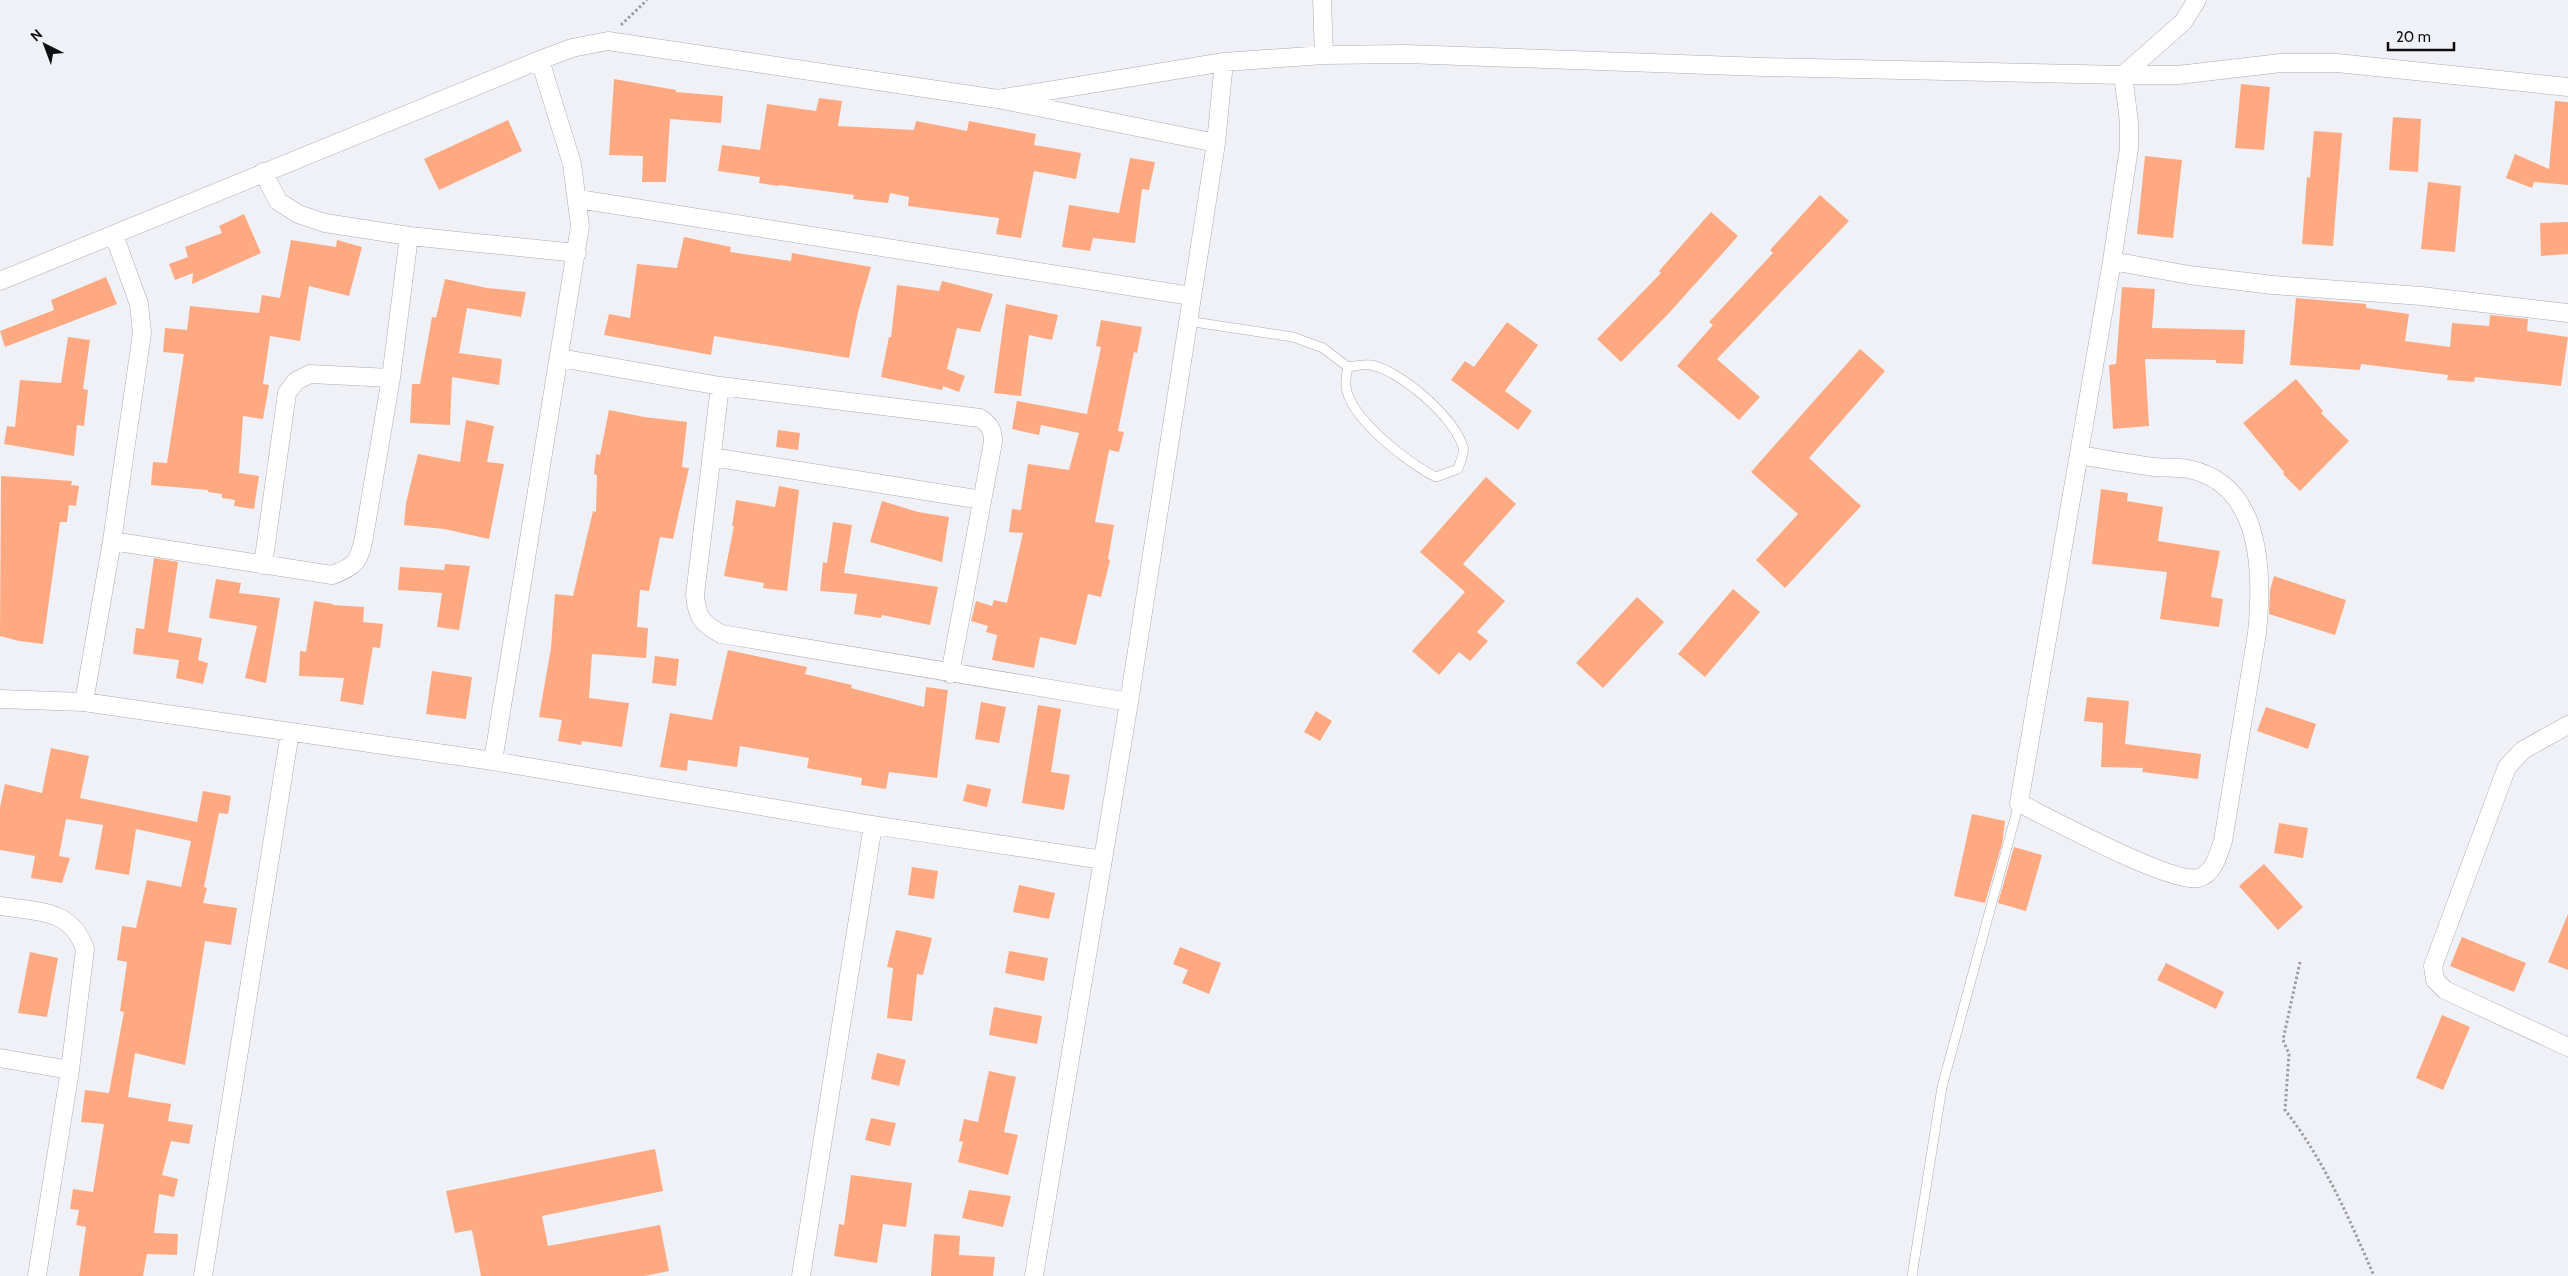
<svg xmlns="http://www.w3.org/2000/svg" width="2568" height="1276" font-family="Cabin,sans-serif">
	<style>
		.building { fill: #fea981 }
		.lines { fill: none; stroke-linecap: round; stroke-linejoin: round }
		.service-casing { stroke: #abacb2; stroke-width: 10 }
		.minor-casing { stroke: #abacb2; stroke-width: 19 }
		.path { stroke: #9e9fa3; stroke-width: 3; stroke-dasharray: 2.5 2.5; stroke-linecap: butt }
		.service { stroke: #fff; stroke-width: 9 }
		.minor { stroke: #fff; stroke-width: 18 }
	</style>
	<rect width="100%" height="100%" fill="#f0f1f7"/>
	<path class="building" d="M614,79L676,90V92L723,96L721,123L670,119L666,182H642L643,156L609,155Z
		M2241,84L2270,87L2264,150L2235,148Z
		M819,98L842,101L838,126L914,130L916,121L967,131L969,121L1036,134L1034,145L1081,153L1076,179L1034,171L1021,238L996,234L999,218L908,206L909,197L890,193L888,203L853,199L854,195L779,185L778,186L759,183L760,177L718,171L722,145L760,150L767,104L816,111Z
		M2555,101L2568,102V185L2534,182L2532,188L2506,178L2515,154L2549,169Z
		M2393,117L2421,119L2418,172L2389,170Z
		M508,120L522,151L439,190L424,159Z
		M2314,131L2342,133L2333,246L2302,244L2307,177L2310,178Z
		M2145,156L2182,160L2173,238L2137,234Z
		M1130,158L1155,162L1149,190L1142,189L1135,243L1093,238L1090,251L1062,247L1069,205L1119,213Z
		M2428,182L2461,186L2455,252L2421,249Z
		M1820,195L1849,221L1717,359L1760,397L1739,420L1677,366L1713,325L1709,322L1773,253L1770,250Z
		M1711,212L1738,236L1670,312L1621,362L1597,339L1661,273L1659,271Z
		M244,214L261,253L192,284L193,273L175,280L169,264L188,257L185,247L222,233L219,226Z
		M2568,222V254L2541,256L2540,223Z
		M684,237L731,247L730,252L791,261L792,253L871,267L858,312L849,358L714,336L711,355L604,335L609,314L630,318L637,264L677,268Z
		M291,240L336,247L337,240L362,247L349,296L309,286L300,341L270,336L263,384L269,385L263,419L243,416L239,473L259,476L254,509L234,506L235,500L222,498V494L208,492V490L151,485L153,462L167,463L184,354L163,352L165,328L187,330L190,306L259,313L262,295L280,298Z
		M106,277L117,304L5,347L0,331L54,310L51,300Z
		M445,279L487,288L526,292L521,317L467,308L459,353L502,359L499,385L452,377L450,425L410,423L412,384H420L432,317L436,318Z
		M942,281L993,294L980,332L957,328L947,369L965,376L959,392L943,386L942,390L881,377L889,337H891L897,285L939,291Z
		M2122,287L2155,289L2152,328L2245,330L2243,364L2216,363V360L2145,359L2149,426L2113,429L2109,365L2116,364Z
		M2296,298L2366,304V308L2409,314L2405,341L2450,347L2452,323L2489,326L2490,315L2528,319L2527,331L2568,337L2561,386L2475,377L2474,382L2447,380L2448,375L2361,364L2360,370L2290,365Z
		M1006,304L1058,315L1052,340L1029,335L1021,396L994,393Z
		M1101,320L1142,327L1137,353L1134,352L1118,431L1124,432L1119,452L1109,450L1095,522L1114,525L1108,559L1110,560L1101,597L1088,594L1076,645L1040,637L1034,668L992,660L997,635L986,632L988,626L971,621L976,601L992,606L994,600L1007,603L1023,533L1009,532L1012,509L1021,510L1028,464L1069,470L1079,433L1041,425L1039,435L1012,429L1017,401L1087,414L1101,347L1096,346Z
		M1507,322L1538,345L1505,391L1532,411L1518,430L1451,380L1465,361L1474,367Z
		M68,337L90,340L83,389L88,390L84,426L77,425L74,456L4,444L7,426L15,427L20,380L61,383Z
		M1860,349L1885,371L1809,458L1861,506L1785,588L1756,560L1798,514L1751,472Z
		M2296,379L2323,411L2321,413L2349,441L2300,491L2283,474L2284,472L2243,423Z
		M609,410L644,417L687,422L682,467L689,468L673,539L660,537L649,591L640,590L637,627L648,628L646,658L592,654L589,698L629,703L622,747L582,741L581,745L558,741L562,720L539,717L551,648L555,594L573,596L593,511L596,512L597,475L594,474L596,454L600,455Z
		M466,420L494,426L487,462L504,464L489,539L444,529L404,525L406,503L418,454L460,462Z
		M778,430L800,433L798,450L776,447Z
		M1,476L72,481L71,485L79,486L76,506L69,505L67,522H60L43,644L19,641L0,636Z
		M1486,477L1516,504L1463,564L1505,601L1477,632L1488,641L1470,661L1459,652L1439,675L1412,651L1465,592L1420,552Z
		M779,486L799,490L787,591L763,588L764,583L724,576L734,526H732L736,500L775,507Z
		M2101,489L2128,493L2127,501L2163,507L2158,541L2220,551L2211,597L2223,599L2219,627L2160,619L2167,572L2092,564Z
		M882,501L918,512L949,517L942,562L870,542Z
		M833,522L852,525L844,573L938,587L930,625L882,615L881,618L854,614L857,594L820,591L823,562L827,563Z
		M154,558L178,562L168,632L202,638L198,660L208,663L203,684L176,678L179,660L133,654L136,628L144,629Z
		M445,564L470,566L459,630L437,627L442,593L398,590L400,567L444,570Z
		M2274,576L2346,600L2335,635L2269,614L2270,590Z
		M216,579L241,583L239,593L280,598L266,683L245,678L257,626L209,618Z
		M1733,589L1760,612L1705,677L1678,654Z
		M1637,597L1664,622L1603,688L1576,663Z
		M314,601L333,604V605L364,607L363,622L383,624L380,648L373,647L363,705L340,701L344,678L299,676L300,651L306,652Z
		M728,650L807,667L805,674L852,685L851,688L924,707L926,687L948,690L937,778L889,772L886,789L861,785L862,778L807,768L809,758L740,746L737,767L688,760L687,771L660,767L670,713L712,720Z
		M655,656L679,659L676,686L652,683Z
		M432,671L472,677L466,719L426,714Z
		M2087,697L2129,701L2125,744L2201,754L2198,779L2142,772L2143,768L2101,767L2103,723L2084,721Z
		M981,702L1006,707L999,743L975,739Z
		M1038,705L1061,709L1051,772L1070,775L1064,810L1022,803Z
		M2266,707L2316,724L2308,749L2257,731Z
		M1316,711L1332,721L1320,741L1304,732Z
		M51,748L89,756L80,798L197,822L203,791L231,796L228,814L219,813L204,887L207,888L203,903L237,908L231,945L205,941L185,1065L135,1053L128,1097L171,1104L168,1121L193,1125L189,1144L171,1141L162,1175L178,1179L174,1197L159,1194L154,1233L178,1234L177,1255L147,1254L143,1276H79L86,1227L76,1225L79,1210L70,1209L73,1189L93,1192L104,1124L81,1122L85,1090L109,1093L124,1012L120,1011L127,962L117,960L122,926L136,928L147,880L181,887L191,841L136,829L129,875L95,869L103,825L66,819L59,856L70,858L62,883L31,878L35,856L0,850V807L5,784L42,793Z
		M967,784L991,789L987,807L963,801Z
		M1972,814L2005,821L2002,844L1985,903L1954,896Z
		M2279,823L2308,828L2303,858L2274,853Z
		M2014,847L2042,855L2026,911L1998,903Z
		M2264,864L2303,907L2278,930L2239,886Z
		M912,867L938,871L934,899L908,895Z
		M1019,885L1055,893L1049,919L1013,912Z
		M2568,914V970L2548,962Z
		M896,930L932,938L923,975L917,974L912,1021L887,1018L893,968L887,967Z
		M2462,937L2526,963L2514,992L2450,966Z
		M1180,947L1221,963L1209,994L1182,983L1188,970L1173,964Z
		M1009,951L1048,958L1044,981L1005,973Z
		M30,952L58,958L47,1017L18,1013Z
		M2166,963L2224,992L2216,1009L2157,980Z
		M994,1007L1042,1016L1037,1044L989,1035Z
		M2442,1015L2470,1027L2443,1090L2416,1078Z
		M877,1053L906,1060L899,1086L871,1079Z
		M989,1071L1016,1077L1004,1132L1018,1135L1008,1175L958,1162L963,1142L959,1141L964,1119L978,1122Z
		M871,1118L896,1123L890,1146L865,1140Z
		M655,1149L663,1191L542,1216L548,1246L660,1225L669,1271L645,1276H481L472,1230L455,1233L446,1191Z
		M851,1175L912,1183L906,1227L883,1224L877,1263L834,1256L839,1224L844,1225Z
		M969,1190L1011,1196L1003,1227L962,1218Z
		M934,1234L960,1236L959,1255L995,1257L993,1276H931Z"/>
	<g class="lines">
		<defs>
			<path id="service" d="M1187,321L1293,337L1323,348L1348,367C1355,366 1364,364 1371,365C1401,371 1454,417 1463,447C1465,453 1460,462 1458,469L1436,477C1409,464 1349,418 1346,386C1345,380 1347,373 1348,367
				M1912,1276L1942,1087L2019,803"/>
			<path id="minor" d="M1322,0L1324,55
				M2123,75L2183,22L2197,0
				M998,99L1224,62L1324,55L1406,54L1763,67L2123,75H2178L2281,63H2337L2568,87
				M263,172L278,201L298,214L325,223L409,236L577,253
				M578,199L1191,296
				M2112,261L2189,275L2273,285L2421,296L2568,313
				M0,281L540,60L572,48L608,41L998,99L1216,143
				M560,358L720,386L980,418C990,425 993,430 993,442L950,674
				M720,386L695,595C697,618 702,623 721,634L1129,702
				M2079,455C2104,459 2129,464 2154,467C2166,468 2177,467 2188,469C2263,484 2263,574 2257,633L2223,841C2218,855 2214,874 2198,878C2171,884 2049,818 2019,803L2112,261L2129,148V122L2123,75
				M712,457L982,500
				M112,541L332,575C356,566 359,562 364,537L391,378L409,236
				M263,565L287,393L296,381L310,374L391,378
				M0,699L84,702L493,761L873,825L1103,860
				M84,702L112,541L142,333L139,304L114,235
				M2568,725L2523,750L2507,767L2433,966L2435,980L2445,990L2568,1047
				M493,761L580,226L572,164L540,60
				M0,906C37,912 71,908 85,949L70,1070L37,1276
				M0,1058L70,1070
				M203,1276L290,732
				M801,1276L873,825
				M1034,1276L1129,702L1216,143L1224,62"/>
		</defs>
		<use href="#service" class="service-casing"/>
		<use href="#minor" class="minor-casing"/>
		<path class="path" d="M621,25L647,0
			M2300,962L2283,1040L2289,1054L2285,1110C2324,1160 2349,1218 2374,1276"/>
		<use href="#service" class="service"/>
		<use href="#minor" class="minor"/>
	</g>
	<g transform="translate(45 45) rotate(318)" stroke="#f0f1f7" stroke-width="4" paint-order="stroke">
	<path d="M0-4L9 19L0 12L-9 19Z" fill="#0d0e0f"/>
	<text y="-8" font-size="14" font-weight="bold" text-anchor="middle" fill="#0d0e0f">N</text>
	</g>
	<path d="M2388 42v8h66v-8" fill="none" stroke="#0d0e0f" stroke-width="2.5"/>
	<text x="2396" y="42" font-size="15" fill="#0d0e0f" stroke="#f0f1f7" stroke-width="4" paint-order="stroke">20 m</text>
</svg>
